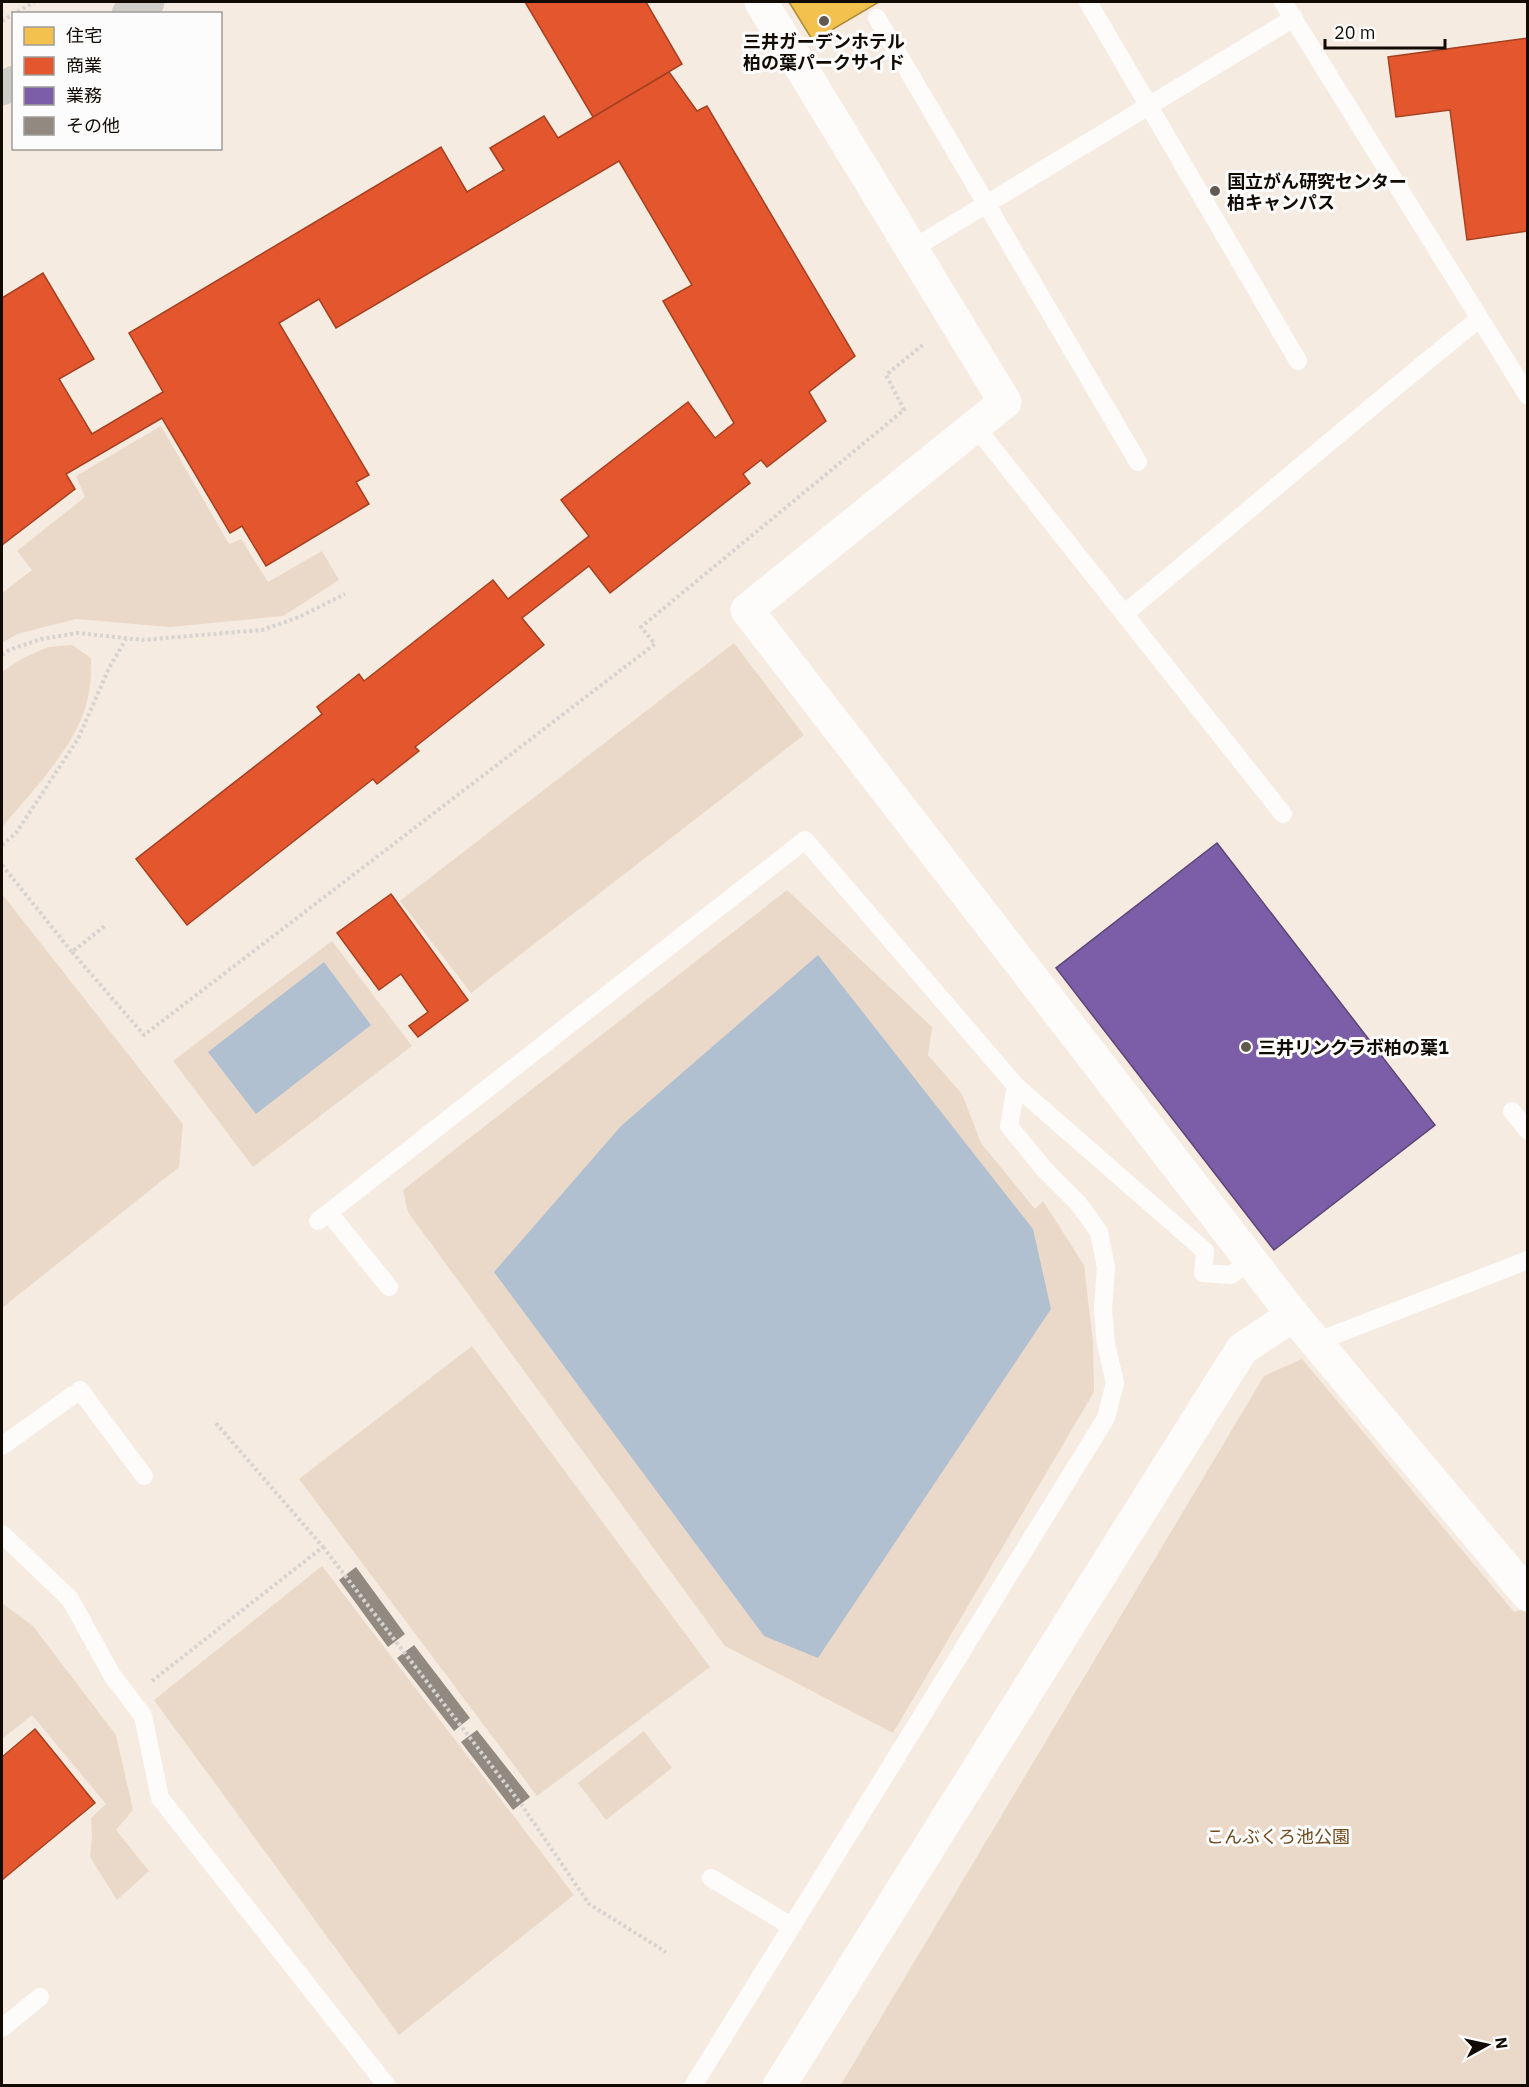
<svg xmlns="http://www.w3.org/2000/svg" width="1529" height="2087" font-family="'IBM Plex Sans','Noto Sans JP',sans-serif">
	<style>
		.green { fill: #ead9c9 }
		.water { fill: #b1c0d0 }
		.homes { fill: #f2c14e; stroke: #af8a38; stroke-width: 1.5 }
		.shops { fill: #e4572e; stroke: #a54021; stroke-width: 1.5 }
		.offices { fill: #7b5ea7; stroke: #5c4576; stroke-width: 1.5 }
		.building { fill: #928a81 }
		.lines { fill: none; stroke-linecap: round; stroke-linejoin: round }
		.path { stroke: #d7d3d1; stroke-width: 4; stroke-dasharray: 3 3; stroke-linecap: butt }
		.lane { stroke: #fefcfa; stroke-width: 18 }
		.street { stroke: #fefcfa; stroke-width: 33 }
		.secondary { stroke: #d0ccc7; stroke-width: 33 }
		.poi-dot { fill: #625951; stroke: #fcfcfc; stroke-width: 2 }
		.labels { text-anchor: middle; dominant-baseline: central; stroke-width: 6; stroke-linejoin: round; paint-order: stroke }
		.poi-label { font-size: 18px; font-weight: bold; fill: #120b04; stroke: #fcfcfc; text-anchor: start }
		.park-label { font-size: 18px; fill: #704b1e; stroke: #fcfcfc }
	</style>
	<rect width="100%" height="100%" fill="#f6ebe1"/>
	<path class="green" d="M161,426L229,544L241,539L268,582L322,551L339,580L283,616L170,627L76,619L17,634L2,643V593L32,570L17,551L85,497L76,476Z
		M734,643L804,735L471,993L400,901Z
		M72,645L91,658C92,679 89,703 80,722C62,761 29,795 2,827V672L21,659L48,647Z
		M787,890L932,1027L928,1055L962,1094L981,1143L1035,1209L1043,1201L1084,1265L1093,1342L1094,1392L893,1733L725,1646L408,1212L403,1190Z
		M2,894L183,1124L179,1167L2,1308Z
		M332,941L412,1046L253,1167L173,1061Z
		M472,1346L710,1667L537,1796L299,1479Z
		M1302,1359L1514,1612L1527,1608V2085L840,2086L1264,1376Z
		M322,1566L574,1895L399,2035L154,1700Z
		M2,1603L33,1626L116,1735L133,1810L116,1830L149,1871L117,1900L90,1857L92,1837L91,1818L106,1804L32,1715L2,1739Z
		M644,1731L672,1768L606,1820L578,1783Z"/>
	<path class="water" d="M818,955L1033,1229L1051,1309L818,1658L764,1636L494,1272L621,1126Z
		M324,962L371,1025L256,1114L208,1052Z"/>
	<path class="homes" d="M789,2H879L813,41Z"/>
	<path class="shops" d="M525,2H646L682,64L593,117Z
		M1528,38V231L1467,240L1450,110L1396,117L1388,57Z
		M669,72L697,111L707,106L855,356L809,392L826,421L767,467L761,460L743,474L750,483L610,593L589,566L522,618L544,645L415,747L419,751L377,784L373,779L187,925L136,859L322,714L317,707L359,674L364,681L493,580L508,599L589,536L561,500L688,402L715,438L734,423L663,301L692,285L619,161L336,328L319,299L279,323L369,475L356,482L369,504L266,566L242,526L230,533L162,418L66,474L75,489L2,545V298L43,273L94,359L59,379L92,434L163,392L129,333L441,147L467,192L504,170L490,148L544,116L558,138Z
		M391,894L468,1000L418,1037L409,1026L428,1012L401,974L379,990L337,933Z
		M35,1729L95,1803L2,1880V1757Z"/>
	<path class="offices" d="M1217,843L1435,1125L1274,1250L1056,968Z"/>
	<path class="building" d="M356,1567L405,1634L388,1647L339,1580Z
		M414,1645L470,1718L454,1731L397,1658Z
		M477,1730L530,1797L513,1810L461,1742Z"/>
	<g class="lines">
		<path class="path" d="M2,21L34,2
			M2,655L9,650L41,639L78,633L143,640L262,630L299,617L345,594
			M2,845L16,833L78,739L109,668L126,639
			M2,865L72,952L106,925
			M72,952L144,1035L655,644L641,627L904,410L886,375L925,343
			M323,1547L521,1804L589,1904L666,1952
			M152,1681L323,1547L215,1422"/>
		<path class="lane" d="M1088,2L1298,361
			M1283,2L1528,396
			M877,18L1138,462
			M912,249L1294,18
			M975,426L1283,814
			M1124,614C1243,516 1359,415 1479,319
			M1512,1111L1528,1131
			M329,1213L389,1287
			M318,1221L805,840L1016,1086
			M1316,1342L1528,1260
			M80,1390L144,1476
			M2,1446L73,1395
			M2,1534L70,1599L112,1675L143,1716L160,1798L387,2086
			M711,1878L791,1926
			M2,2028L40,1997
			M693,2086L1106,1418L1115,1383L1106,1344L1103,1309L1106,1268L1099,1232L1078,1203L1044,1169L1009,1126L1016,1086L1205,1251L1203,1273L1231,1275L1250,1260"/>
		<path class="street" d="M761,2L1005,402L747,610L1293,1315L1528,1595
			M779,2086L1242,1349L1293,1315"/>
		<path class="secondary" d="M128,14L148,2
			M2,89L14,82"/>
	</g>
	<g class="poi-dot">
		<circle cx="824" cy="21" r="6"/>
		<circle cx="1215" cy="191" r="6"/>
		<circle cx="1246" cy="1047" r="6"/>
	</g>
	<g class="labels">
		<g class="poi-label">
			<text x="824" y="41" text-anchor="middle">三井ガーデンホテル<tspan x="824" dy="21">柏の葉パークサイド</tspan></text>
			<text x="1227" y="181">国立がん研究センター<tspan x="1227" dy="21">柏キャンパス</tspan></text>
			<text x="1258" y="1047">三井リンクラボ柏の葉1</text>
		</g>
		<g class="park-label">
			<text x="1278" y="1836">こんぶくろ池公園</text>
		</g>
	</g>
	<rect width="1529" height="2087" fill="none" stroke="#120b04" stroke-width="6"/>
	<rect x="12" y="12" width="210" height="138" fill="#fcfcfc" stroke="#9e9c99" stroke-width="1.5"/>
	<rect x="24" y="27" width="30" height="18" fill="#f2c14e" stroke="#9e9c99" stroke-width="1.5"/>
	<text x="66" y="42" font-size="18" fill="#120b04">住宅</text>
	<rect x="24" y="57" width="30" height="18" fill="#e4572e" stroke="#9e9c99" stroke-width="1.5"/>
	<text x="66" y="72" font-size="18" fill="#120b04">商業</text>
	<rect x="24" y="87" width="30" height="18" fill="#7b5ea7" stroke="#9e9c99" stroke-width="1.5"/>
	<text x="66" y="102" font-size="18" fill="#120b04">業務</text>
	<rect x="24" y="117" width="30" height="18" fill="#928a81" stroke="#9e9c99" stroke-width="1.5"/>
	<text x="66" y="132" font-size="18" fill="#120b04">その他</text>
	<g transform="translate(1487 2045) rotate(82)" stroke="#fcfcfc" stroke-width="4.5" paint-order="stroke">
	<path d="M0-4.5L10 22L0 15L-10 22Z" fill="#120b04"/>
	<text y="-9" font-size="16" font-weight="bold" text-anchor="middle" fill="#120b04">N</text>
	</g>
	<path d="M1325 39v9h120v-9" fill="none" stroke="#120b04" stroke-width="3"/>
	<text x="1334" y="39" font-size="18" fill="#120b04" stroke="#fcfcfc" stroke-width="4.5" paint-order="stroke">20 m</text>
</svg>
